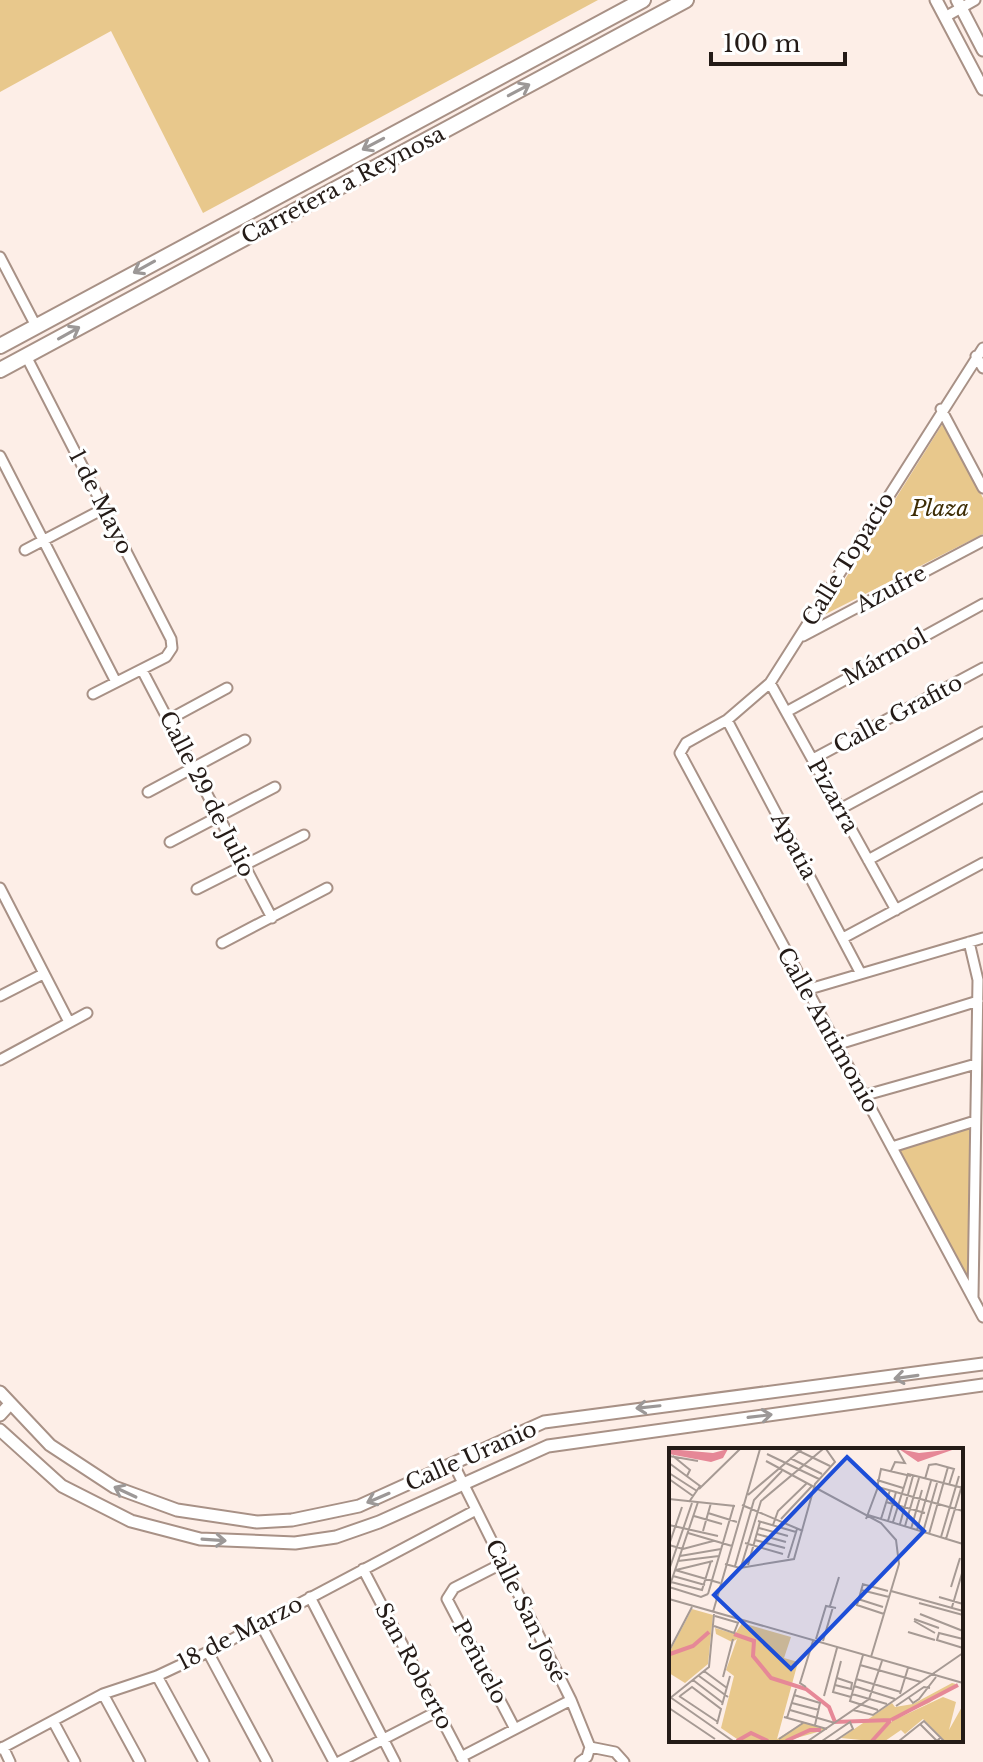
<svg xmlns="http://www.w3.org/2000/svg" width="983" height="1762" font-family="'Libre Baskerville',serif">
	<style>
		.green { fill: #e8c88c }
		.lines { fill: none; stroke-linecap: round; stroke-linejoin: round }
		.minor-casing { stroke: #a89186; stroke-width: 13 }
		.tertiary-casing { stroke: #a89186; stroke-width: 15 }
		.primary-casing { stroke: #a89186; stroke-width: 18 }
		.minor { stroke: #fff; stroke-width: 9 }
		.tertiary { stroke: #fff; stroke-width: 11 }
		.primary { stroke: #fff; stroke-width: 14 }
		.oneway { stroke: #9c9897 }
		.labels { text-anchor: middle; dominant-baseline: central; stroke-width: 6; stroke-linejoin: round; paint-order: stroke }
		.street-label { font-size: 22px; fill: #241b17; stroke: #fff }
		.park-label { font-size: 22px; font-style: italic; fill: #3d2c04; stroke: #fff }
		.inset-river { fill: none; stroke: #e68897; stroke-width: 4 }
		.inset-road { fill: none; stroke: #a69a94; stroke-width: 2 }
		.view { fill: #1d4ed8; fill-opacity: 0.15; stroke: #1d4ed8; stroke-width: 4 }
		.inset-edge { fill: none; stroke: #241b17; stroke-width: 4 }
	</style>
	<rect width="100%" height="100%" fill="#fdeee7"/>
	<path class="green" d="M0,0H598L203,213L111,31L0,92Z
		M943,423L983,498V534L822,616Z
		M975,1121L973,1300L892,1147Z"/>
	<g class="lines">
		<defs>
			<path id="minor" d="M945,17L975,0
				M0,257L36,326
				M983,348L770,683L727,720L686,743L680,753L983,1317
				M26,356L171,639L172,648L166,657L93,694
				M976,356L983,368
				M941,409L983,488
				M0,456L116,682
				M25,550L105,508
				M803,636L983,541
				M142,670L272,918
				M770,683L896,910
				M788,711L983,604
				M168,720L227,688
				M727,720L860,972
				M813,759L983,668
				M148,792L245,740
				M840,809L983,732
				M170,842L275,787
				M868,860L983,797
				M0,888L69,1022
				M197,889L304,835
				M843,938L983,863
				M969,942L978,980L973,1297
				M222,943L327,888
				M806,990L983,938
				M0,996L43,974
				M839,1044L978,1001
				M0,1060L87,1013
				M866,1095L976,1064
				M892,1147L975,1121
				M453,1463L571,1700L590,1747L587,1757L580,1762
				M503,1563L454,1588L447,1599L515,1729
				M363,1569L464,1762
				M310,1597L395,1762
				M260,1623L334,1762
				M208,1652L267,1762
				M157,1676L204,1762
				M103,1694L140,1762
				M53,1721L75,1762
				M3,1747L10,1762
				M590,1747L615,1752L624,1762
				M0,1749L103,1694L157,1676L208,1652L476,1510
				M461,1757L571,1700
				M339,1762L438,1711"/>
			<path id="tertiary" d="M936,0L983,89
				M957,0L983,50
				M0,1392L50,1445L114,1487L177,1510L257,1522L292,1520L359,1506L544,1422L983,1364
				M0,1415L10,1404
				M0,1430L62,1486L131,1521L200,1539L295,1543L336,1537L379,1522L548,1446L983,1385"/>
			<path id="primary" d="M0,346L643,0
				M0,370L686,0"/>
		</defs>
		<use href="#minor" class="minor-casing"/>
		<use href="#tertiary" class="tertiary-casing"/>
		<use href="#primary" class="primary-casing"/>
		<use href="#minor" class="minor"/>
		<use href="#tertiary" class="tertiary"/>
		<use href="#primary" class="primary"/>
	</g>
	<defs><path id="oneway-shaft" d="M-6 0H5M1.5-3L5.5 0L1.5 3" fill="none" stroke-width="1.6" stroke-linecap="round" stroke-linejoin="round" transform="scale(2)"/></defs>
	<g class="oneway">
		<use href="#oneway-shaft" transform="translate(519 90) rotate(-28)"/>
		<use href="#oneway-shaft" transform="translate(373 144) rotate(152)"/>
		<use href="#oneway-shaft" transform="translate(144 267) rotate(151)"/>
		<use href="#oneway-shaft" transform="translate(69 333) rotate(-29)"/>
		<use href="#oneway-shaft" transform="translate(906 1377) rotate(172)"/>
		<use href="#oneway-shaft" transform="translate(648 1407) rotate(174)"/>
		<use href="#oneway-shaft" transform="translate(760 1416) rotate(-7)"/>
		<use href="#oneway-shaft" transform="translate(125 1492) rotate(-155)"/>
		<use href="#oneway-shaft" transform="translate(378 1498) rotate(157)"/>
		<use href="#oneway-shaft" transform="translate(214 1540) rotate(4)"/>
	</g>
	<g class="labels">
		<g class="street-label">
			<text transform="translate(343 185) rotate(-28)">Carretera a Reynosa</text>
			<text transform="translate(101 502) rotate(63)">1 de Mayo</text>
			<text transform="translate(848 559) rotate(-58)">Calle Topacio</text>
			<text transform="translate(891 589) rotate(-28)">Azufre</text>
			<text transform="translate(885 657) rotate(-29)">Mármol</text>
			<text transform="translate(898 714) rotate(-28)">Calle Grafito</text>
			<text transform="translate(207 794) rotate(63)">Calle 29 de Julio</text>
			<text transform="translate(833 796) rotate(61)">Pizarra</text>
			<text transform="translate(794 846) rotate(62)">Apatia</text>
			<text transform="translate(828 1030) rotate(61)">Calle Antimonio</text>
			<text transform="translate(471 1456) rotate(-24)">Calle Uranio</text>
			<text transform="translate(526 1611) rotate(64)">Calle San José</text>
			<text transform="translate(240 1633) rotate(-27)">18 de Marzo</text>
			<text transform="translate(480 1662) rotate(62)">Peñuelo</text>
			<text transform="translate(414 1666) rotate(62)">San Roberto</text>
		</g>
		<g class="park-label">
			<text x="940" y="508">Plaza</text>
		</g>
	</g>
	<g transform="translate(669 1448)">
		<rect width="294" height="294" fill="#fdeee7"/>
		<path d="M23,161L44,167L39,216L16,235L0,225V205ZM73,175L122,189L115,210L129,214L108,291L135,274L159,281L117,293H71L52,280L65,228L57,222L68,191L63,194L47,186L46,180L66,186ZM283,235L287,236L260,255L222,271L198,272L223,255L226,259L244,256ZM274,249L287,254L280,282L294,257L293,293H276L254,271L236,286L232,282L216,293H205L223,273ZM221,272L202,293L172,290L197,273Z" fill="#e8c88c"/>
		<path d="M0,1L44,5L59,1L54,10L42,14L0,6ZM230,1L250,5L286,1L249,14Z" fill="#e68897"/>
		<path class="inset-river" d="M65,186L85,193L84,208L102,230L137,241L160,259L166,274L222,272M1,206L24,198L40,184M222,272L289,237M68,293L82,285L99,293M117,293L141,282H152M203,293L221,273"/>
		<path class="inset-road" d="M126,1L161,18M98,6L150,31M0,8L29,13M4,8L21,22L18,28M121,10L153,26M97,13L212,75L227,92L230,116L202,209M0,15L31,38L20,54M222,23L226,14L236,15L228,1M0,25L28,43M0,31L24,48M256,31L260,17L267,16L285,21L280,37M208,32L234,40M208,40L212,21L242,28M30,41L71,1M79,47L133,1M0,51L66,58M217,54L256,65M73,57L134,83M13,59L0,97L14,101L44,93M39,65L68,74M199,67L294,96M25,68L53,76M112,71L143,38M197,71L209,39L294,63M212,71L221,42M89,73L127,84M219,73L227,44M117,74L143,46M224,74L239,26L294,40M231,76L244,28M0,77L49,88M104,77L109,63L138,35M236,78L250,30M90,80L119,88M242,81L253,42M248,82L262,33M34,83L42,55M254,84L268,35M19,85L63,98M88,86L117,94M260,86L279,19M272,89L290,28M277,91L294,34M86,92L116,100M76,95L114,106M11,108L52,101M119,110L128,81M9,113L50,108M56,116L71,120L125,111L146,36L166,14L157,1M79,117L91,74M66,118L85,52L113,23M72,119L92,53L154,1M0,122L23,55M6,122L51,135M7,122L44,113M4,128L36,137M2,134L33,142L42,113M193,136L219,143M194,136L188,157L215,166M0,139L32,149L39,146M282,139L291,110M0,140L29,54M192,142L220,149M222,143L294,163M39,146L65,57M270,149L294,156M0,151L294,235M189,151L214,159M250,155L294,167M161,158L170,129M283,159L294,122M44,164L91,1M251,166L294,183M46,168L70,175M245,171L270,180M245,173L266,185M45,178L65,185L69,175M239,184L266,192M147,191L157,158L167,160M294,191L270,185L268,192L294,200M154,193L164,159M0,203L23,159M194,207L181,253L209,262M172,213L164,244L182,249M191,217L252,234M35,223L58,240M30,228L59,249M54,229L64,191M187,231L232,244M24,232L54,255M166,237L182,241L183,235L168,230M185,238L226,251M137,239L131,235L144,193M183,246L218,256M231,246L239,220M125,247L151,255L146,277M10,248L49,274M11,248L23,239L52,261L48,276M155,248L168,200M1,249L64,293M240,250L244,255L250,251L267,229M0,251L40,219L45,166M123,255L150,262M53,257L61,228M227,258L255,239L261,240M0,260L46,291M121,262L166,275M184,262L204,267L294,205M115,269L158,281M118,270L127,241M251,276L268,293L271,290M110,291L134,275M139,293L200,251L213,213M153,293L181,274L184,281L166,293M230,293L255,273L275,293"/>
		<path class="view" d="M178,9L255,83L122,221L45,147Z"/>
		<rect width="294" height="294" class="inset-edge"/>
	</g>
	<path d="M711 52v12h134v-12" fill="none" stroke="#241b17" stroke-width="4"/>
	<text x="723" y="52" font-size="24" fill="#241b17" stroke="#ffffff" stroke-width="6" paint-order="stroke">100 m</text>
</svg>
